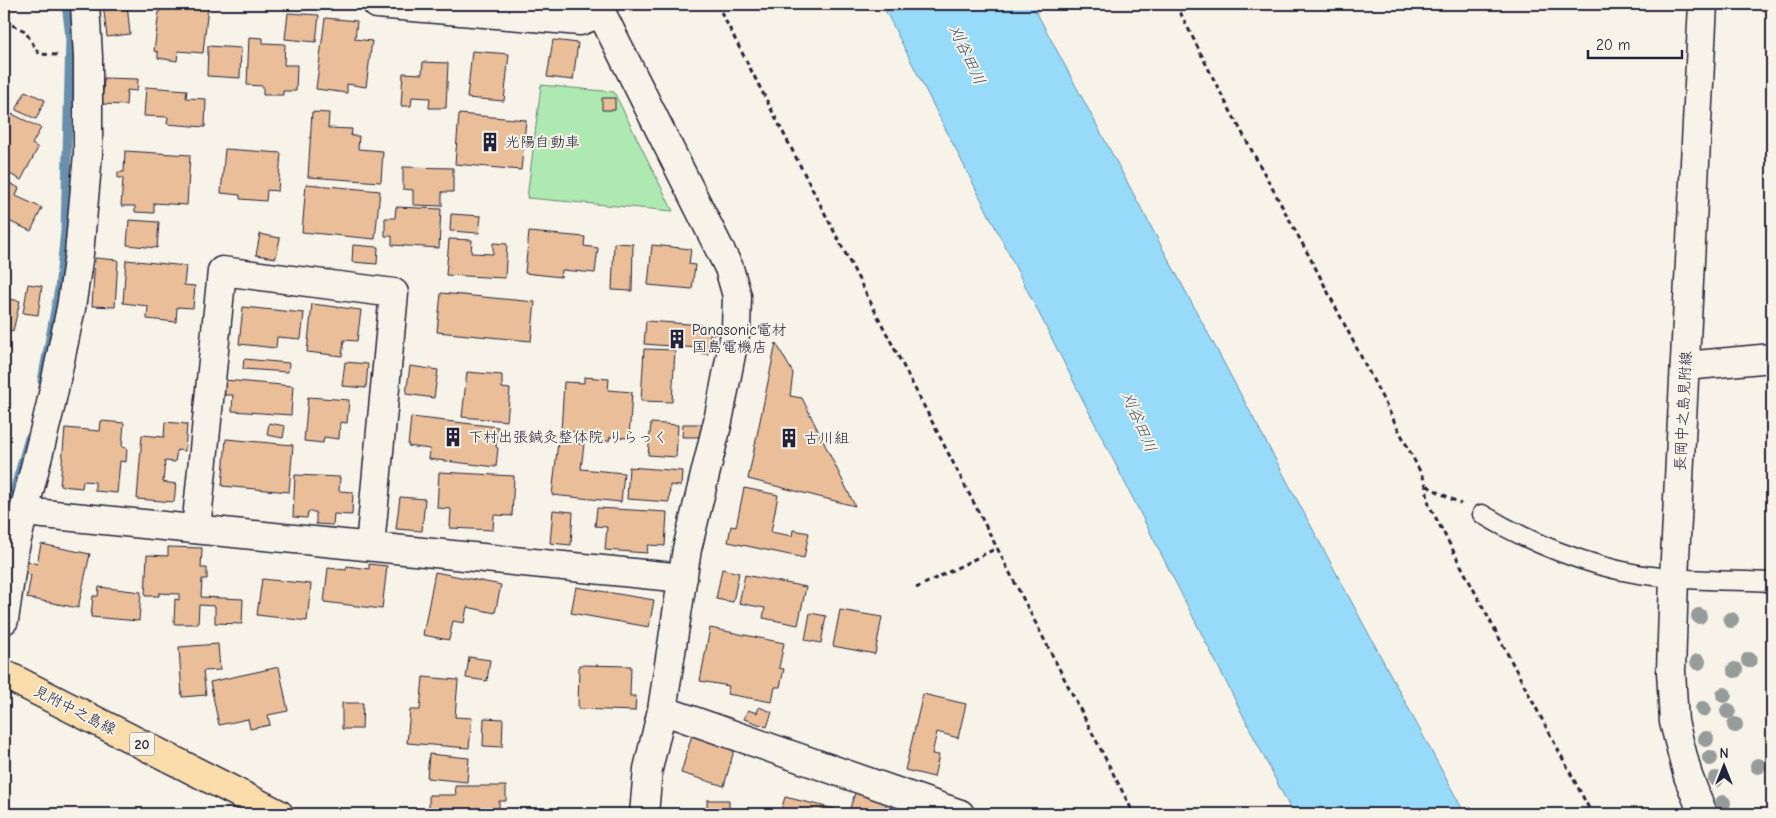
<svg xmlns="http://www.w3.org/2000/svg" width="1776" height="818" font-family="'Comic Neue','Klee One',sans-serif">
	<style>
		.green { fill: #ade9b0; stroke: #688676 }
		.water { fill: #97daf9; stroke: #6890ad }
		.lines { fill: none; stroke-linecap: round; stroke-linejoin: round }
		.stream { stroke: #6890ad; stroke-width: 9 }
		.building { fill: #e9be99; stroke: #22223b }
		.lane-casing { stroke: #22223b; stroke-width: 21 }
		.street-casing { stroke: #22223b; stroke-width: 31 }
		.secondary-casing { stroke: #22223b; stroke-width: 31 }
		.primary-casing { stroke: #22223b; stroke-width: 31 }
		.path { stroke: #22223b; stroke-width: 3; stroke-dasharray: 5 4; stroke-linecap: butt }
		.lane { stroke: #f7f3e8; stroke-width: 18 }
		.street { stroke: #f7f3e8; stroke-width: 28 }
		.secondary { stroke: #f7f3e8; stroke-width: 28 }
		.primary { stroke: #faddab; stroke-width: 28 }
		.tree { fill: #959c99 }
		.labels { text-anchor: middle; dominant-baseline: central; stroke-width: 4; stroke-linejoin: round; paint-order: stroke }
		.shield { fill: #f7f3e8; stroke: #62616f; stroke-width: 1 }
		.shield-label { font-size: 14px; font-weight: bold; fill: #22223b }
		.poi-label { font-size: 15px; fill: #22223b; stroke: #f7f3e8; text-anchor: start }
		.street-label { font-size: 15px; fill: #22223b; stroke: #f7f3e8 }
		.water-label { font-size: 16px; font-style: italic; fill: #3f506a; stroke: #f7f3e8 }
	</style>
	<rect width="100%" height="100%" fill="#f7f3e8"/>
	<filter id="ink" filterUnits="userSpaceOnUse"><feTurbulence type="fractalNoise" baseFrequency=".02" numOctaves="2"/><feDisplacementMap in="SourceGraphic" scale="10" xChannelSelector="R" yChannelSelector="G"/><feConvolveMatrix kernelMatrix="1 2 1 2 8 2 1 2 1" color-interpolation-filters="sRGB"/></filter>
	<g filter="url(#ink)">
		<path class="green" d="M541,85L614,92L673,211L527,198Z"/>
		<path class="water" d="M882,4H1032L1465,814H1293Z"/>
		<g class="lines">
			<path class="stream" d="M42,381L59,289L65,231L70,37L66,4
				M4,526L29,438"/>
		</g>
		<path class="building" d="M103,4H127L130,34L107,37Z
			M160,4H189L208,6L203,53L178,51L177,61L158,58V52L154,51Z
			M288,13L319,15L316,42L285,39Z
			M325,18L357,21L355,39L372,41L366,87L347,84V93L316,89Z
			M249,37L263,38V43L285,44L284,65H297L296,91H283V95H263V86L247,85Z
			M553,40L578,43L573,80L547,77Z
			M208,46L241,48L240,78L207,76Z
			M472,51L509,54L504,101L467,98Z
			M423,62L448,63L446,108H429L430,98L412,97L411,106H401L403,73L422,74Z
			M104,78L138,79L137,91L127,90L126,105L102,104Z
			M146,87L187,90L186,98L206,99L205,127L167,124L168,117L144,116Z
			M25,91L45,100L36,119L16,110Z
			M602,98H615V110H602Z
			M312,112L329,113L328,128L352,129L351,136H359L358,149L383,151L381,182L308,177Z
			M12,114L41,128L32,144L38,148L21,180L4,171V131Z
			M459,114L526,120L521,170L455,164Z
			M225,149L281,153L278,191L267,190L266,201L240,199V195L221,193Z
			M125,151L190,155L187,205L154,203V213L135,212V206H121L123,178H118V172H124Z
			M403,167L453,168V192H442V206L413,205V190L403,189Z
			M4,180L19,188L16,196L42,208L31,231L4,219Z
			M306,184L380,191L375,239L302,232Z
			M396,207L441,209L439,248L392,245V236H385V218H395Z
			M451,214L481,216L479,233L450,231Z
			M129,220L159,222L157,248L127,245Z
			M529,232L585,237L584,246L598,248L595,273L562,270L561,277L525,273Z
			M260,234L280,238L276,258L256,255Z
			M449,239L472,240L471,253L493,254V243L507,244L505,278L446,275Z
			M614,243L633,244L632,291L612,290Z
			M353,245L378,247L377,264L352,262Z
			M652,245L691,249L689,264L695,265L692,289L648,285Z
			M95,258L118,260L115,307L92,306Z
			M126,260L186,266L184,285L195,286L193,308L177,307L176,322L147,319L148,306L123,303Z
			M28,284L42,286L38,315L23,313Z
			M441,293L535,302L531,341L437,332Z
			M4,298L20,301L13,331L4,329Z
			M312,304L361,310L357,341L344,340L342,356L307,352Z
			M243,307L304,313L301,339L277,337L276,348L239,344Z
			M646,321L718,326V334H710L708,354L697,353L698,348L644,344Z
			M776,343L793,373L790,396L802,398L855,506L748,479Z
			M644,349L675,350L672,402L641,401Z
			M244,359L289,363L288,372L243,369Z
			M345,362L368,364L366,388L342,386Z
			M410,366L438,370L434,398L406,394Z
			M467,372L502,375V388L510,389L507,421L462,417Z
			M584,377L609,379L608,390L632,392L629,438L610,437L609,441L576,439V432L561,431L564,382L584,383Z
			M224,380L293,386L291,415L232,411L233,395H223Z
			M308,397L349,400L347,423L340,422L339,439L324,437L323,443L304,441Z
			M411,417L498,427L496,447L498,448L496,467L429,459L430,449L408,446Z
			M101,421L124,423L122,447L127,448L126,462L120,461L117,493L95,491V482L83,481L82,488L60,486L65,428L100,431Z
			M165,422L187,424L185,451L177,450L175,462L165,461L163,482L176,484L174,502L137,499L142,435L164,437Z
			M269,423L285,426L283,438L267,435Z
			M651,423L678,425L676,457L648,455Z
			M683,424H702V437H682Z
			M226,439L293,445L289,492L222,486Z
			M558,442L584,444L581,469L624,473L621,502L552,495Z
			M629,467L682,471L681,486L670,485L669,502L627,499Z
			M439,472L514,476L512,516L494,515L493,530L450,528L451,509L437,508Z
			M295,475L340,477L339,491L353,492L352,515L334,514L333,525L316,524V512H308L307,518L293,517Z
			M744,488L778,495L771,532L792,536L793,530L809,533L804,558L728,542L731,526L736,527Z
			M400,497L425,499L422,531L396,529Z
			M597,508L667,512L665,546L648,545L647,553L605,550L607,527L595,526Z
			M553,510L573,512L571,545L550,543Z
			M41,544L90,554L78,608L27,598L31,575L24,574L27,561L37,564Z
			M168,547L202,548L201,568H207V579H202L201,597L243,599L242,624L215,623V606L199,605L198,624H174L175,599L179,600V594L159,593V596H145L147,555L168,556Z
			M369,564L387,566L382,609L324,602L328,568L346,570L347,566L369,569Z
			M722,569L739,573L733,602L716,599Z
			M435,572L501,585L495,613L467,607L464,623L453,621L449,640L423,635Z
			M745,575L806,587L798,625L763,618L765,608L739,603Z
			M262,579L311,584L307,621L257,615Z
			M99,587L141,592L139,621L91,617L93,596H98Z
			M576,587L654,600L649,627L571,613Z
			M840,610L882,617L875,654L833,646Z
			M810,613L826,616L821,643L805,640Z
			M710,628L784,643L779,668L784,669L780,687H775L772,702L727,694L729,686L700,681Z
			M218,644L220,670L203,671L206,695L182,697L179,647Z
			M469,657L490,660L487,681L466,678Z
			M579,665L631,666L630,696H636L635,711L578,709Z
			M279,667L288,711L268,715L270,725L250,729L248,719L219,725L210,682Z
			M423,677L458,680L455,717L472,718L469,748L407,743L410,710H420Z
			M923,694L966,704L958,738L937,732L932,754L939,755L934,777L905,770Z
			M342,703H363L362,729H342Z
			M759,707L772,712L767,727L744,719L748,710L757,713Z
			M484,718L503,719L502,747L483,746Z
			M692,735L735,747L724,786L681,773Z
			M429,754L469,758L467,782L427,778Z
			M455,786H506V801H499V814H434V811H429V795H456Z
			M857,787L889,798L883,814H848Z
			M785,797L835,809L833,814H780Z
			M707,800H729V810H755V814H707Z
			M904,809L934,814H903Z"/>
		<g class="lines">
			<defs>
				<path id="lane" d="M1482,514C1528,542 1585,565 1638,574C1682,581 1728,580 1772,582"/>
				<path id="street" d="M377,4L580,21L601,13
					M597,4L729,268L737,296L736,329L718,421L687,549L662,710L648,769L644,814
					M24,512L683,578
					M196,529L222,271L394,293L370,546
					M4,620L14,551L50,408L71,308L79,254L88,154V57L85,4
					M662,710L960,814"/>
				<path id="secondary" d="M1685,366L1772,358
					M1703,814L1688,776L1674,722L1671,671L1674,578L1703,4"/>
				<path id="primary" d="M4,674L279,814"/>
			</defs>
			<use href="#lane" class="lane-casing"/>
			<use href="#street" class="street-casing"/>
			<use href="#secondary" class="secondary-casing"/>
			<use href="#primary" class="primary-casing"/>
			<path class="path" d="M717,4L1134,814
				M1176,4L1219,90L1315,267L1425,481L1429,505L1592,814
				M4,21L25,31L39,54L58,55
				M1428,485L1429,487L1461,504
				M916,588L997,548"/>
			<use href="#lane" class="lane"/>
			<use href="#street" class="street"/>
			<use href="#secondary" class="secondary"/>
			<use href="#primary" class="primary"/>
		</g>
		<g class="tree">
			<circle cx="1699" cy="616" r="8"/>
			<circle cx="1731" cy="620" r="8"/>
			<circle cx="1749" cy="660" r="8"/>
			<circle cx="1698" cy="662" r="8"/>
			<circle cx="1735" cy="670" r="8"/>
			<circle cx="1724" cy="695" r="8"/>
			<circle cx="1703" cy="709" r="8"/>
			<circle cx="1728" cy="711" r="8"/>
			<circle cx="1735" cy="725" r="8"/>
			<circle cx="1706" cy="739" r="8"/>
			<circle cx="1710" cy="758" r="8"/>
			<circle cx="1758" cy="766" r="8"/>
			<circle cx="1716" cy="779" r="8"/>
			<circle cx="1723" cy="803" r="8"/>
		</g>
	</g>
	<defs>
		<symbol id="building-bare" viewBox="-9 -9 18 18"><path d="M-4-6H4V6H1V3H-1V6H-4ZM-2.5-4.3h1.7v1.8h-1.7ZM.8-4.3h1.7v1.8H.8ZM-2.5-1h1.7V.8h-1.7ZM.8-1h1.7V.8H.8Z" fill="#22223b" stroke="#f7f3e8" stroke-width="2.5" paint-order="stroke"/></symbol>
	</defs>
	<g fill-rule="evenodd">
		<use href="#building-bare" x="476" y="128" width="28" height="28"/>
		<use href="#building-bare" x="663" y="325" width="28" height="28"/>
		<use href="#building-bare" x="439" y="423" width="28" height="28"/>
		<use href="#building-bare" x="775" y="424" width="28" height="28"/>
	</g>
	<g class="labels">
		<rect class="shield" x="129.5" y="732.5" width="25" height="23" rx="4"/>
		<g class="shield-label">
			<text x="142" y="744">20</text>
		</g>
		<g class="poi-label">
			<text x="505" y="142">光陽自動車</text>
			<text x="692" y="330">Panasonic電材<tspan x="692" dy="17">国島電機店</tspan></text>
			<text x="468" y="437">下村出張鍼灸整体院 りらっく</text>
			<text x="804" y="438">古川組</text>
		</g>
		<g class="street-label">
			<text transform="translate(1683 411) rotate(-87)">長岡中之島見附線</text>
			<text transform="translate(75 710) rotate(27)">見附中之島線</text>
		</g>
		<g class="water-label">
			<text transform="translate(967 55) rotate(65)">刈谷田川</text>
			<text transform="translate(1139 422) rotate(67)">刈谷田川</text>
		</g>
	</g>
	<rect width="1776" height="818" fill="none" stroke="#f7f3e8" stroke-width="20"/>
	<rect x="10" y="10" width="1756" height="798" fill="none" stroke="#22223b" stroke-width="2" filter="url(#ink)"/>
	<g transform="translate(1724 766)" stroke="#f7f3e8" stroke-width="4" paint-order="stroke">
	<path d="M0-4L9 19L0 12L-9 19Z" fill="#22223b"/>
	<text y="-8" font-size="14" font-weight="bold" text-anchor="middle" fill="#22223b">N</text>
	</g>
	<path d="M1588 50v8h94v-8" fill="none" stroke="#22223b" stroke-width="2.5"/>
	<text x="1596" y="50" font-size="15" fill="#22223b" stroke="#f7f3e8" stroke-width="4" paint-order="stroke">20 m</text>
</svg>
